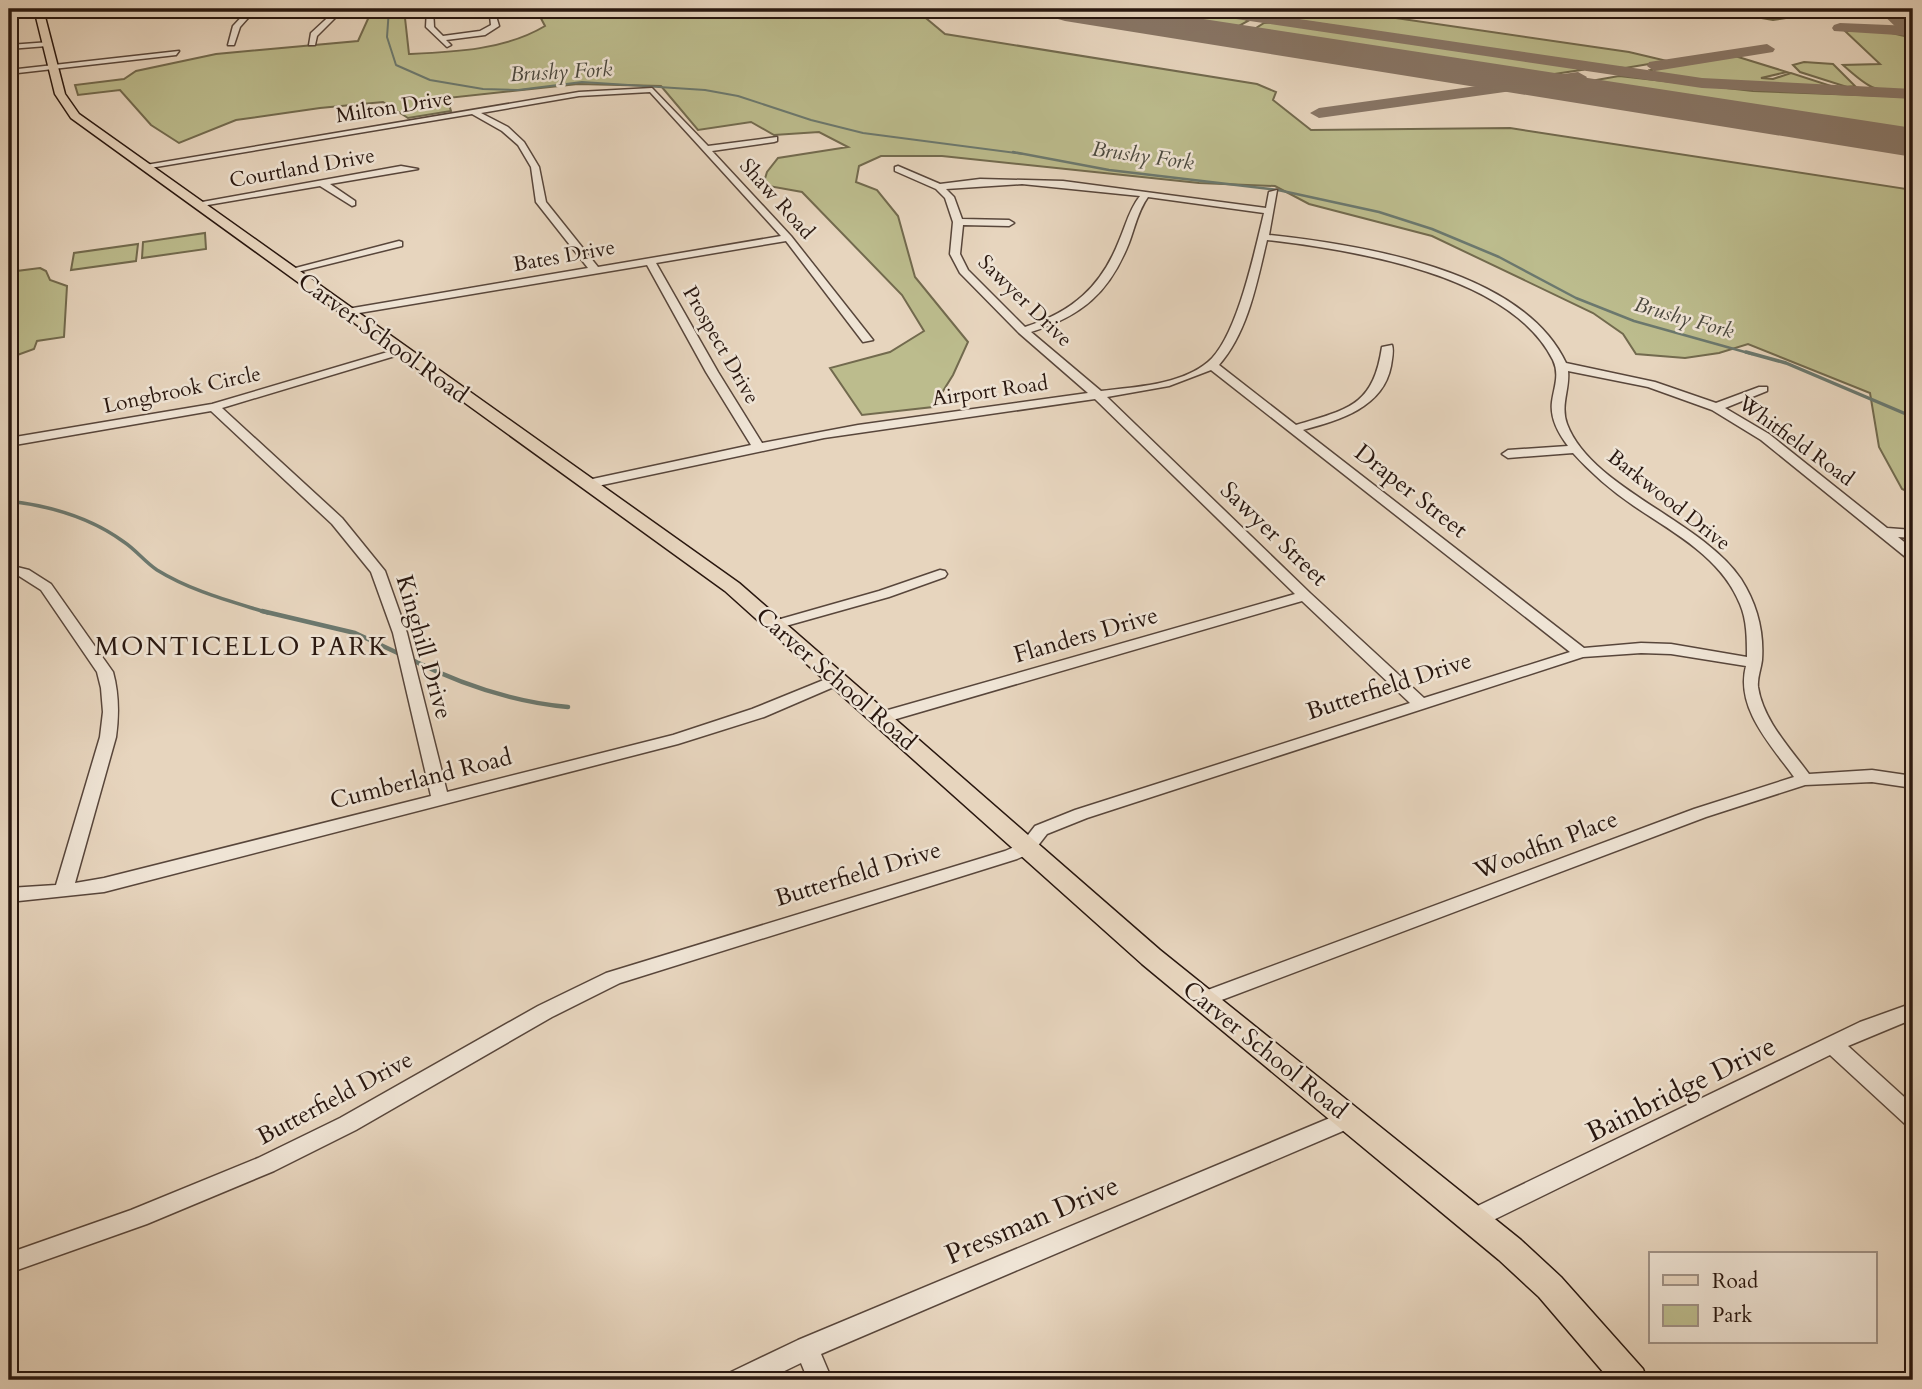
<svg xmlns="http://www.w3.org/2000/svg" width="1922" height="1389" font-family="Cardo,serif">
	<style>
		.green { fill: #bcbc8d; stroke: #726a4e; stroke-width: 2 }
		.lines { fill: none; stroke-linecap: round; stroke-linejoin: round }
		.stream-far3 { stroke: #6b786e; stroke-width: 2 }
		.stream-far2 { stroke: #6b786e; stroke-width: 2.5 }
		.stream-far1 { stroke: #6b786e; stroke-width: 3.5 }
		.stream { stroke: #6b786e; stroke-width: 4.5 }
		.taxiway { fill: #887666; fill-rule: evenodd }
		.runway { fill: #887666; fill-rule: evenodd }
		.minor-casing { stroke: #58463b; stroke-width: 3 }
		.major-casing { stroke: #29170f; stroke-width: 3 }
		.minor { fill: #efe4d5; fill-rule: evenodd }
		.major { fill: #e7d5be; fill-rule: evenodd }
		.labels { text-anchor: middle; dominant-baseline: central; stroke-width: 5; stroke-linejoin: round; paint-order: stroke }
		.far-water-label { font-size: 21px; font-style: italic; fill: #4a483e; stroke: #efe4d5 }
		.far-street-label { font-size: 21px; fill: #29170f; stroke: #efe4d5 }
		.street-label { font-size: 24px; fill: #29170f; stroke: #efe4d5 }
		.neighbourhood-label { font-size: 26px; letter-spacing: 2px; fill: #29170f; stroke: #efe4d5 }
		.near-street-label { font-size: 28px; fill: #29170f; stroke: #efe4d5 }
	</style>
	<rect width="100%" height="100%" fill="#e7d5be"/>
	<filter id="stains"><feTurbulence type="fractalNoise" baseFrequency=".00286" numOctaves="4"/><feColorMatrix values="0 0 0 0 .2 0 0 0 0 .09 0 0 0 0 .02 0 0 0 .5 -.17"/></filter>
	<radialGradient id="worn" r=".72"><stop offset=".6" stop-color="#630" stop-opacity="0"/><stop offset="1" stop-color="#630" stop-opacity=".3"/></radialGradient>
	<path class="green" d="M404,9L409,54C454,52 505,50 545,26L536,9H915L945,34L1257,84L1276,92L1273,100L1311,130L1510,128L1913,190V494L1902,489L1879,447L1870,393L1748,344L1719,353L1685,358L1636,354L1623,334L1593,313L1432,236L1309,204L1275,186L1199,183L942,156H881L859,166L856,182L877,190L898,216L915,277L968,342L953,375L933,407L862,415L830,368L890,352L924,331L902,295L802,192L763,185L767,172L778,158L848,147L819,132L774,135L751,122L698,130L661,86L578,84L447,98L451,111L408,118L383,102L320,108L236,120L179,143L151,125L120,90L78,95L75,85L124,79L136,71L216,54L358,41L372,10Z
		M1104,9H1191L1242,17L1248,21L1237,27H1223Z
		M1222,9H1334L1629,52L1667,61L1625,68L1610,67Z
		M1709,9H1823L1825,12L1773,20Z
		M1279,22L1573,67L1581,70L1541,76L1527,75L1253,30L1264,23Z
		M1845,31H1883L1913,38V92C1873,90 1873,92 1843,65L1880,64Z
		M1735,56L1787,72L1761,78L1773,79L1791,73L1837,88C1808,91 1669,85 1650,70Z
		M1804,62L1833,64L1855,86L1847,87L1800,72L1793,65Z
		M1619,76L1753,91L1913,97V135L1585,82Z
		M205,233L206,249L142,258L143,242Z
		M138,244L136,261L71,270L74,253Z
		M40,268L46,271L50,280L67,286L64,337L37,341L34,349L9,358V272Z"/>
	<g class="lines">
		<path class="stream-far3" d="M389,9L387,37L396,65L430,80L483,89L518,90L582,82L705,90L738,96L811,120L863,133L1023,154"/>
		<path class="stream-far2" d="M1013,152L1109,170L1278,190L1379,212L1432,229L1499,257L1576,298L1634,321L1752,354"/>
		<path class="stream-far1" d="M1746,352L1786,363L1913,417
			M9,501C51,506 90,517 124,542C136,550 145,562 157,570C191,591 230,601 268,613"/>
		<path class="stream" d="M262,611L355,633L402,655
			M410,659C460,684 512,702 568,707"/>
		<path class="taxiway" d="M1194,9H1231L1654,71L1647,66L1649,62L1767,44L1775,49L1773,52L1655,71L1702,78L1913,89V99L1702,88L1202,14Z
			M1840,23L1913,26V36L1834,31L1832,28L1834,25Z
			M1578,72L1587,77L1584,81L1319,118L1310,113L1319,108Z"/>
		<path class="runway" d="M1046,9H1138L1913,128V157L1065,21L1051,17Z
			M1877,9H1913V34L1899,30Z"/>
		<defs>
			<path id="minor" d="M249,9H256L240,27L234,45H228L233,26Z
				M337,9H344L317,36L315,45H309L311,33Z
				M427,9H433L434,27L443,36L480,31L491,25L490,16L493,14L496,16L499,26L485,35L446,40L451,45L447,47L426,27Z
				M50,42L47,46L9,49V45Z
				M179,51L176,55L9,74V70Z
				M652,88L708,146L777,137V141L774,142L712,151L791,236L873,340L863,342L786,241L656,263L718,372L762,443L858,425L1088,393L1019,333L960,273L950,254L953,222L945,198L936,189L895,171V167L898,166L940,184L980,179L1063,181L1266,208L1269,192L1277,190L1269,235C1360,245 1522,269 1566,363L1655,382L1716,403L1759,387H1767V391L1725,408L1769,434L1887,528L1913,530V538L1898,537L1913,549V560L1908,559L1761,440L1712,410L1648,387L1568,371C1570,389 1560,405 1567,424C1591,488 1701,520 1741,579C1757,604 1764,631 1762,660C1761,669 1757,678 1758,687C1763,720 1790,748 1809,774L1872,770L1913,776V788L1872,782L1805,785L1706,817L1211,1004L1204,1007L1197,1004L1194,999L1197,994L1694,809L1794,777C1771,745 1735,708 1746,666L1671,654L1641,653L1583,657L1087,818L1047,834L1033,852L1017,859L620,983L552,1017L356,1130L274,1171L147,1224L9,1273V1253L131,1210L258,1158L340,1118L538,1006L606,973L1005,851L1021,844L1035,826L1075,810L1410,703L1302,601L886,722H874L872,718L874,714L1295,594L1095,399L824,438L588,488L583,487V481L751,445L706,372L647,265L347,315L342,312L347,309L588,268L536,202L531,167L518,145L502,131L472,114L144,169L140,166L579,92ZM650,92L781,236L598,267L546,202L539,167L524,142L508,127L481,113L579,96ZM1022,184L1140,196C1129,210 1126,225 1119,241C1101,287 1072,312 1025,327L968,270L960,254L963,225L1009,226L1014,223L1009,220L962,219L954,197L946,189ZM1148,197L1264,213C1255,250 1237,338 1208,362C1181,385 1134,387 1101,391L1031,332C1082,316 1109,293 1129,243C1135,227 1138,211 1148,197ZM1267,240C1353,250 1510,274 1553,360C1560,375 1554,387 1552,402C1550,418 1558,433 1568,446L1508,450L1502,454L1508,458L1573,453C1591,473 1612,491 1634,506C1674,533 1721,557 1740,604C1747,620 1747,639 1747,657L1671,644L1641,643L1584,648L1303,430C1339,420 1383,408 1391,366C1392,359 1394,351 1392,345L1382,347C1373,406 1349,409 1296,425L1219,365C1248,332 1257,282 1267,240ZM1211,370L1570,652L1424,698L1310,593L1107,397L1169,386Z
				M401,166L418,169L330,184L355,201V205L352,206L320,186L196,207L191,204Z
				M399,241L402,242V246L289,274L284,271Z
				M401,348L405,349V353L222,408L342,518L385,571L407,633L447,792L673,735L752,709L831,677H843L845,680L843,683L764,717L678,744L104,892L9,902V888L56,885L100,737L103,712L101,688L97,672L41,590L19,576L9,573V565L29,570L51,584L113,672C119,694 119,715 116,737L75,883L104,878L431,796L393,633L371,572L332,524L211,411L9,446V438L212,404Z
				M940,570L945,571L947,574L945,577L889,597L775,629L768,625L770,622L879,591Z
				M1913,1003V1019L1848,1046L1913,1105V1127L1905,1124L1830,1055L1481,1226L1473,1229L1465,1226L1462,1219L1465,1212L1860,1022Z
				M1349,1110L1357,1113L1360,1119L1357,1125L821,1354L832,1380H808L801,1363L766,1380H728L731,1372L798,1340Z"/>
			<path id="major" d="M34,9H43L65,94L79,114L739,583L1160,950L1521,1240L1561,1277L1643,1369L1647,1380H1610L1539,1297L1499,1260L1142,964L725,591L71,118L55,94Z"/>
		</defs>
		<use href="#minor" class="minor-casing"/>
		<use href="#major" class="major-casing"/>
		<use href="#minor" class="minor"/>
		<use href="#major" class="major"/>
	</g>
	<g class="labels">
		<g class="far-water-label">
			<text transform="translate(561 72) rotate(-3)">Brushy Fork</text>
			<text transform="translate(1143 156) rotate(8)">Brushy Fork</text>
			<text transform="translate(1684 318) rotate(16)">Brushy Fork</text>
		</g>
		<g class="far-street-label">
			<text transform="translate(394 107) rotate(-9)">Milton Drive</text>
			<text transform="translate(302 168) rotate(-10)">Courtland Drive</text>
			<text transform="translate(777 199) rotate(48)">Shaw Road</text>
			<text transform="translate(564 256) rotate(-10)">Bates Drive</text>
			<text transform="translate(1025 301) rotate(44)">Sawyer Drive</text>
			<text transform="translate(721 345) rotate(60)">Prospect Drive</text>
			<text transform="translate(182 390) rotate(-12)">Longbrook Circle</text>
			<text transform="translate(990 391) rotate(-8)">Airport Road</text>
			<text transform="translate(1796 441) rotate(36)">Whitfield Road</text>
			<text transform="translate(1669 500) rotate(38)">Barkwood Drive</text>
		</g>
		<g class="street-label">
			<text transform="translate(383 338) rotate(36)">Carver School Road</text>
			<text transform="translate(1411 491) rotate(38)">Draper Street</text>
			<text transform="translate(1274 534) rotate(44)">Sawyer Street</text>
			<text transform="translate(1086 635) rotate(-16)">Flanders Drive</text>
			<text transform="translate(424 647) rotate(74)">Kinghill Drive</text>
			<text transform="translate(836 679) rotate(41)">Carver School Road</text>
			<text transform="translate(1389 686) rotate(-18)">Butterfield Drive</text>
			<text transform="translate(421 779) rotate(-14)">Cumberland Road</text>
			<text transform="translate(1546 845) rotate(-21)">Woodfin Place</text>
			<text transform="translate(858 874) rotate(-17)">Butterfield Drive</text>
			<text transform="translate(1265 1050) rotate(39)">Carver School Road</text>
			<text transform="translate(335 1098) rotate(-28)">Butterfield Drive</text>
		</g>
		<g class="neighbourhood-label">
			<text x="242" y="646">MONTICELLO PARK</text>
		</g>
		<g class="near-street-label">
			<text transform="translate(1681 1089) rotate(-26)">Bainbridge Drive</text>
			<text transform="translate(1032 1220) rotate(-23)">Pressman Drive</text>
		</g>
	</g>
	<rect width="1922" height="1389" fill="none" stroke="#e7d5be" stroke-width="35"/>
	<rect x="10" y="10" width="1901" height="1368" fill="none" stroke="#29170f" stroke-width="3.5"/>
	<rect x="18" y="18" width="1887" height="1354" fill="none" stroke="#29170f" stroke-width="2"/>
	<rect x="1649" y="1252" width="228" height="91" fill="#efe4d5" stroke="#a09286" stroke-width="2"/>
	<rect x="1663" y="1275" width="35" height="10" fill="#e7d5be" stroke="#a09286" stroke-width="2"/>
	<text x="1712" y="1288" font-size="21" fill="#29170f">Road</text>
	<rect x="1663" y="1305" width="35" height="21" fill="#bcbc8d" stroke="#a09286" stroke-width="2"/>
	<text x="1712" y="1322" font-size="21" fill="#29170f">Park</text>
	<rect width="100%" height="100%" filter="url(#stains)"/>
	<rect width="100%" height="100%" fill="url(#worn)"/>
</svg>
